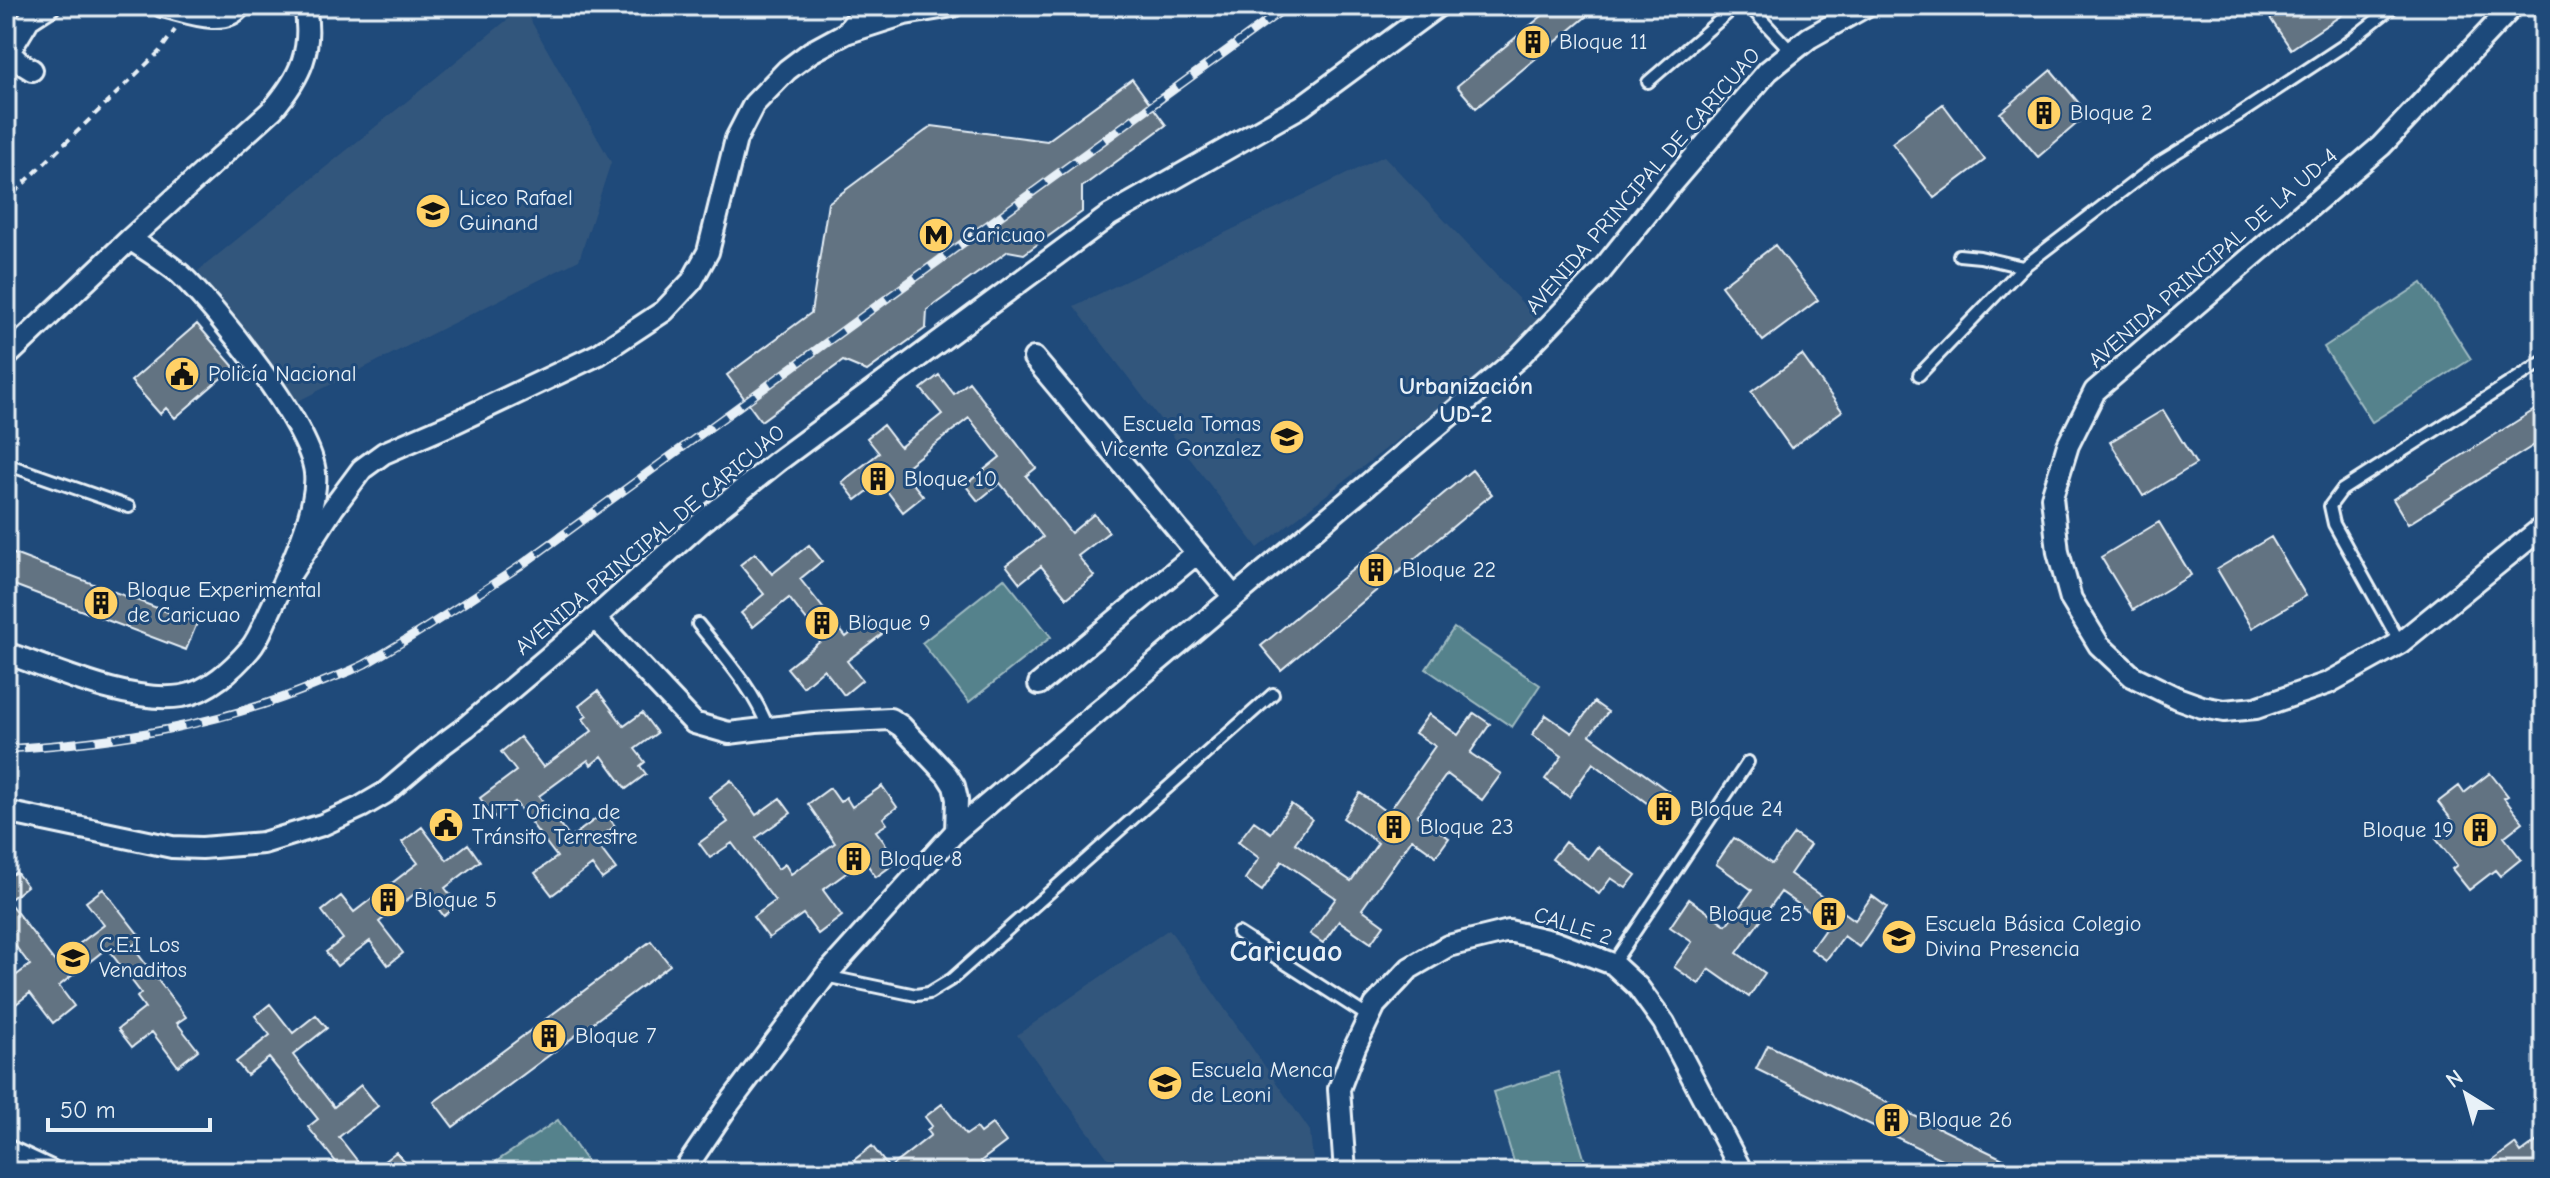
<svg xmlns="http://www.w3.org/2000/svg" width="2550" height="1178" font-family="'Comic Neue',sans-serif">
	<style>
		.built { fill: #33567c }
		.green { fill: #54828c; stroke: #9ebac2; stroke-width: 2 }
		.building { fill: #627382; stroke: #e8f1f8; stroke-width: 2 }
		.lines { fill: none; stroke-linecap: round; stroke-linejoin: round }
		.service-casing { stroke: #e8f1f8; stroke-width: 16 }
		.minor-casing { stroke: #e8f1f8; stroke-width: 26 }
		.path { stroke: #e8f1f8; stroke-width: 4; stroke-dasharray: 8 6; stroke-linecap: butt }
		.service { stroke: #1f4a7a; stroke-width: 10 }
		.minor { stroke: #1f4a7a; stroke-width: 20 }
		.rail-casing { stroke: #e8f1f8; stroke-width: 9 }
		.rail { stroke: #1f4a7a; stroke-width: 6; stroke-dasharray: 18; stroke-linecap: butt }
		.labels { text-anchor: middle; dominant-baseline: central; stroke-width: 6; stroke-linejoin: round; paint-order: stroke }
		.poi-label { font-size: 22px; fill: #e8f1f8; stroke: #1f4a7a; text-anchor: start }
		.street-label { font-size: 22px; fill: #e8f1f8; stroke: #1f4a7a }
		.neighbourhood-label { font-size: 24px; font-weight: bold; fill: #e8f1f8; stroke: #1f4a7a }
		.district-label { font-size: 30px; font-weight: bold; fill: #e8f1f8; stroke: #1f4a7a }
	</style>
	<rect width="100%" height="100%" fill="#1f4a7a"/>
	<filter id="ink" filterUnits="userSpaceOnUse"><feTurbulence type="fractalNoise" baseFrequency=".0125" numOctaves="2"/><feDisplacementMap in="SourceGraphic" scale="16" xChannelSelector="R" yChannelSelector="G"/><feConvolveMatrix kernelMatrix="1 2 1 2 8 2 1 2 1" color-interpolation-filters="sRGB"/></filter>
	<g filter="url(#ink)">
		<path class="built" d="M523,7L611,162L579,260L292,404L198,271Z
			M1384,156L1544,326L1258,548L1074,306Z
			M1169,929L1310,1131L1314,1172H1118L1017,1035Z"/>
		<path class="green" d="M2422,283L2471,359L2372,422L2324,347Z
			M1004,578L1051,637L969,702L922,643Z
			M1454,628L1540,685L1512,727L1426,669Z
			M1558,1072L1588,1171L1517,1172L1493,1092Z
			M558,1120L594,1172H496L491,1165Z"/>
		<path class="building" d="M1554,6H1599L1476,108L1457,86Z
			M2281,6H2355L2291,49L2268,15Z
			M2051,70L2088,114L2038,157L2000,113Z
			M1132,79L1166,125L1082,187V212L1024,254L1008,251L927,310L926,328L867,371L843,361L761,421L727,375L811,313L828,203L932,126L1047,141Z
			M1943,104L1985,160L1934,198L1892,143Z
			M1775,245L1818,300L1763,341L1721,286Z
			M197,324L234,367L175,418L166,408L160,414L131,381Z
			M1802,355L1842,411L1791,448L1751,392Z
			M939,375L954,394L969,382L1036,468L1026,476L1071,533L1094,514L1109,532L1078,556L1094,576L1067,598L1041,566L1020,583L1006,565L1043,537L1000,483L978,501L965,485L1000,457L969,418L902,470L923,496L903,512L880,482L856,500L842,482L879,453L867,438L883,425L900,447L942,414L921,389Z
			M2544,404V439L2408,524L2393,499Z
			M2163,410L2196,464L2143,496L2110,442Z
			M1472,470L1492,494L1281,670L1261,646Z
			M2159,522L2191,575L2133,610L2101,557Z
			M2271,537L2306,596L2252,628L2217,569Z
			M809,545L822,561L800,579L846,637L869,618L882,634L847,661L862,680L844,695L824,669L803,687L787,668L822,640L789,598L753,627L741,613L764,594L740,565L755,553L772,574Z
			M6,551L197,623L186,650L6,582Z
			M598,691L624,726L642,713L657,733L635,749L645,762L640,766L646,774L626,789L602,756L591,765L588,760L539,796L570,838L605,812L615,826L595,841L616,869L602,879L592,865L552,895L535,873L557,857L515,802L494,817L480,798L516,771L501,752L520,737L543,767L592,731L583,719L587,716L579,706Z
			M1594,702L1608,712L1590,735L1668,791L1655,809L1593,763L1569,797L1545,779L1562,756L1532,735L1546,715L1572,733Z
			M1474,713L1490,724L1470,753L1501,774L1482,800L1447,774L1417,816L1449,838L1436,856L1412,839L1362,909L1384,925L1371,943L1339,921L1323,943L1310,934L1336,898L1282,861L1262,891L1245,879L1259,858L1238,842L1254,821L1271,833L1291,804L1312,819L1295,843L1351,881L1378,843L1343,818L1360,793L1388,813L1435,746L1415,733L1429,714L1458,735Z
			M2490,773L2508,796L2504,798L2523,822L2504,837L2521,859L2500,876L2495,870L2469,890L2452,869L2457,865L2436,839L2455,824L2438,802L2459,786L2464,793Z
			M731,780L756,815L780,798L791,813L756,838L778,869L785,864L791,874L835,843L808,804L830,788L840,802L846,797L852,807L882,786L897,807L883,818L887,824L876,831L898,861L876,877L864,860L823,890L842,916L818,934L803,914L769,938L753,917L775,901L732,843L710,858L699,843L728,822L709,797Z
			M422,827L447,860L468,844L480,861L445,888L458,905L444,916L422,888L379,922L403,953L388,965L370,941L337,966L326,952L343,939L322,911L341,896L354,912L418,863L402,842Z
			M1794,834L1810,845L1790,874L1855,920L1872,896L1887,907L1859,947L1844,936L1826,960L1811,949L1828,925L1781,892L1737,953L1765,973L1749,997L1709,969L1699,984L1674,967L1692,942L1670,927L1689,899L1726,925L1752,890L1716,864L1734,838L1772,864Z
			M1565,842L1588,859L1597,847L1636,875L1626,888L1611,878L1599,894L1552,859Z
			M16,872L27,886L8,901L55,962L104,925L86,902L103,889L142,939L132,946L186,1017L177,1023L198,1050L178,1066L152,1032L132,1047L118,1029L145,1008L137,997L141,993L107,948L59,986L74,1006L53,1023L30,993L6,1012V983L30,965L6,934V879Z
			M651,941L670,965L453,1127L434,1102Z
			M270,1004L293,1033L316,1015L327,1028L293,1055L334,1107L361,1085L378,1106L339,1137L366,1172H344L308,1127L318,1119L269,1058L247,1075L236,1062L270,1035L255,1016Z
			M1768,1045L2030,1172H1968L1756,1069Z
			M942,1104L966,1135L976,1128L980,1133L992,1124L1006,1142L981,1161L989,1172H863L854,1160L872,1146L889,1168L931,1135L927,1130L932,1126L925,1117Z
			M2544,1136V1172H2496L2498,1170L2492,1161L2515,1144L2521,1153Z
			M396,1152L413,1172H370Z"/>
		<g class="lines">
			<defs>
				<path id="service" d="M1749,6L1791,51
					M1648,82L1736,6
					M1959,255L1980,257L2023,267
					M1919,375L2023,267L2159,163L2238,115L2343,46L2394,6
					M6,464L129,507
					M698,624C723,656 754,689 768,728
					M2400,643L2334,524L2330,506L2342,490L2544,361
					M1238,933L1369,1017
					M1613,964L1748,762
					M825,976L916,995L929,993L952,979L1273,694"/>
				<path id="minor" d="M162,6C185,11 224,28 240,6
					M2513,6L2381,146L2095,391L2068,445L2052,497L2058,552L2071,599L2099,645L2132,676L2177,698L2202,707L2224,711L2256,708L2328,683L2400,643L2544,526
					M846,33L867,6
					M32,70L19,62L9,52L29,19L49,6
					M6,357L130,239L273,109C301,76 313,50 305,6
					M1034,358L1234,597
					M282,587L333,508L362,469L384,453L456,422L599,354L664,311L692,281L708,252L736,139L754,104L787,70L811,52L846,33L905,14L953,6
					M595,618L694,723L729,733L813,723L890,719L901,726L947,775L954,786L957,799L956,831
					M6,653C56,670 129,704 182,696C208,692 234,668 250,649C259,639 264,623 270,611C286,577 319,510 315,473C311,426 216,308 180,274C165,261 146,250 130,239
					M1039,684L1197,553
					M6,812L172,847L202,848L263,843L322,825L361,807L385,793L439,747L466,727L595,618L702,522L778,461L1110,215L1302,106L1438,6
					M6,1150L53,1172
					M683,1172L729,1104L825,976L956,831L1518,358L1598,275L1671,184L1768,71L1809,38L1866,6
					M1345,1172L1339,1089L1355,1047L1375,1005L1410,968L1448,946L1509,931L1555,942L1613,964L1638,987L1664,1023L1742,1172"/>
			</defs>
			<use href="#service" class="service-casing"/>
			<use href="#minor" class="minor-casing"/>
			<path class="path" d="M14,193L159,52L175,30"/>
			<use href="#service" class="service"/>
			<use href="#minor" class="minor"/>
			<defs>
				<path id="rail" d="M6,749C114,742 220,726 320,683C335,677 351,671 365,664C418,634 469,600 520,566L1288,6"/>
			</defs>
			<use href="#rail" class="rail-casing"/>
			<use href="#rail" class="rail"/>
		</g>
	</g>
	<defs>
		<symbol id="building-disc" viewBox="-11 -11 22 22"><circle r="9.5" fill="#ffd166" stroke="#1f4a7a"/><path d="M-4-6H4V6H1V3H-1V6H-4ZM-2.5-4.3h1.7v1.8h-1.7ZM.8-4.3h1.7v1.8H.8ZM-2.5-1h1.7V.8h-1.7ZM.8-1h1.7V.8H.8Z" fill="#111"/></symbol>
		<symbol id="school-disc" viewBox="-11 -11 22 22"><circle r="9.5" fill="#ffd166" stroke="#1f4a7a"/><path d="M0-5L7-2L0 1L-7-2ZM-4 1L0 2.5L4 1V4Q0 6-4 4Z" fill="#111"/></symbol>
		<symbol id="metro-disc" viewBox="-11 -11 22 22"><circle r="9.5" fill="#ffd166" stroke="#1f4a7a"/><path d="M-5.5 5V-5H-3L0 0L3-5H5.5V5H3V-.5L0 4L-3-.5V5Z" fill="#111"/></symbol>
		<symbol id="civic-disc" viewBox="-11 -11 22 22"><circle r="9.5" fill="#ffd166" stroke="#1f4a7a"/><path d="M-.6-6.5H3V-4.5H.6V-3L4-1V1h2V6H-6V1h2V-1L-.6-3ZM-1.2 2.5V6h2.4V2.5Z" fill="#111"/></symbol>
	</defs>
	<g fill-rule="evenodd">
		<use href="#building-disc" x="1513" y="22" width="40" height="40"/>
		<use href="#building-disc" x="2024" y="93" width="40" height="40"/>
		<use href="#school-disc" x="413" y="191" width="40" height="40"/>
		<use href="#metro-disc" x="916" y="215" width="40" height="40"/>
		<use href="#civic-disc" x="162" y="354" width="40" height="40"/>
		<use href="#school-disc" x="1267" y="417" width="40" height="40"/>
		<use href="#building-disc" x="858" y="459" width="40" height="40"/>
		<use href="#building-disc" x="1356" y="550" width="40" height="40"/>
		<use href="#building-disc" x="81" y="583" width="40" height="40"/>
		<use href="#building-disc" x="802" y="603" width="40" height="40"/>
		<use href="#building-disc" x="1644" y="789" width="40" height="40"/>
		<use href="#civic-disc" x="426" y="805" width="40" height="40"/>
		<use href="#building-disc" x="1374" y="807" width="40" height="40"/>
		<use href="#building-disc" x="2460" y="810" width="40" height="40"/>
		<use href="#building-disc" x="834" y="839" width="40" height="40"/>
		<use href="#building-disc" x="368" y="880" width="40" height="40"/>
		<use href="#building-disc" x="1809" y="894" width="40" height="40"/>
		<use href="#school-disc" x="1879" y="917" width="40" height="40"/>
		<use href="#school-disc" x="53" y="938" width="40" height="40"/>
		<use href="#building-disc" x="529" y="1016" width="40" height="40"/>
		<use href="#school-disc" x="1145" y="1063" width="40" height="40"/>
		<use href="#building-disc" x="1872" y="1100" width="40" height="40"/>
	</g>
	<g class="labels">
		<g class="poi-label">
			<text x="1559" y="42">Bloque 11</text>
			<text x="2070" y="113">Bloque 2</text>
			<text x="459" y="198">Liceo Rafael<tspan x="459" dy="25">Guinand</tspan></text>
			<text x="962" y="235">Caricuao</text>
			<text x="208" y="374">Policía Nacional</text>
			<text x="1261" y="424" text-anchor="end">Escuela Tomas<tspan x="1261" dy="25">Vicente Gonzalez</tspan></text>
			<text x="904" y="479">Bloque 10</text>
			<text x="1402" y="570">Bloque 22</text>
			<text x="127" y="590">Bloque Experimental<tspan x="127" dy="25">de Caricuao</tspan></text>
			<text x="848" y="623">Bloque 9</text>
			<text x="1690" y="809">Bloque 24</text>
			<text x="472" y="812">INTT Oficina de<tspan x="472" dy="25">Tránsito Terrestre</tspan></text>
			<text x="1420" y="827">Bloque 23</text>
			<text x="2454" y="830" text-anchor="end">Bloque 19</text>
			<text x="880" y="859">Bloque 8</text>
			<text x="414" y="900">Bloque 5</text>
			<text x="1803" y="914" text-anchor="end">Bloque 25</text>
			<text x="1925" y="924">Escuela Básica Colegio<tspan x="1925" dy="25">Divina Presencia</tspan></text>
			<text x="99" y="945">C.E.I Los<tspan x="99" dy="25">Venaditos</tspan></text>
			<text x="575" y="1036">Bloque 7</text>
			<text x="1191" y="1070">Escuela Menca<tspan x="1191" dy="25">de Leoni</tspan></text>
			<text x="1918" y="1120">Bloque 26</text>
		</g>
		<g class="street-label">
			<text transform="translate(1643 181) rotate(-49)">AVENIDA PRINCIPAL DE CARICUAO</text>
			<text transform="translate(2213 258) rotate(-41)">AVENIDA PRINCIPAL DE LA UD-4</text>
			<text transform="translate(650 540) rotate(-40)">AVENIDA PRINCIPAL DE CARICUAO</text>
			<text transform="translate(1573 926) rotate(18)">CALLE 2</text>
		</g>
		<g class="neighbourhood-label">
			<text x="1466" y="386">Urbanización<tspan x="1466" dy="28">UD-2</tspan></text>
		</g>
		<g class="district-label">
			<text x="1286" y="951">Caricuao</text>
		</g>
	</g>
	<rect width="2550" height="1178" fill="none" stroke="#1f4a7a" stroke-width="32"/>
	<rect x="16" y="16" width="2518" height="1146" fill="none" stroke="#e8f1f8" stroke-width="3" filter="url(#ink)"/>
	<g transform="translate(2466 1094) rotate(323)" stroke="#1f4a7a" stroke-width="6" paint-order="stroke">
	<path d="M0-6L14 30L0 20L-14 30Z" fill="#e8f1f8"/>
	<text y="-12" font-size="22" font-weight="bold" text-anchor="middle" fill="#e8f1f8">N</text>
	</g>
	<path d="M48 1118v12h162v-12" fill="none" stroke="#e8f1f8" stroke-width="4"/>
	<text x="60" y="1118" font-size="24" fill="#e8f1f8" stroke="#1f4a7a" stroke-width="6" paint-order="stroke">50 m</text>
</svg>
